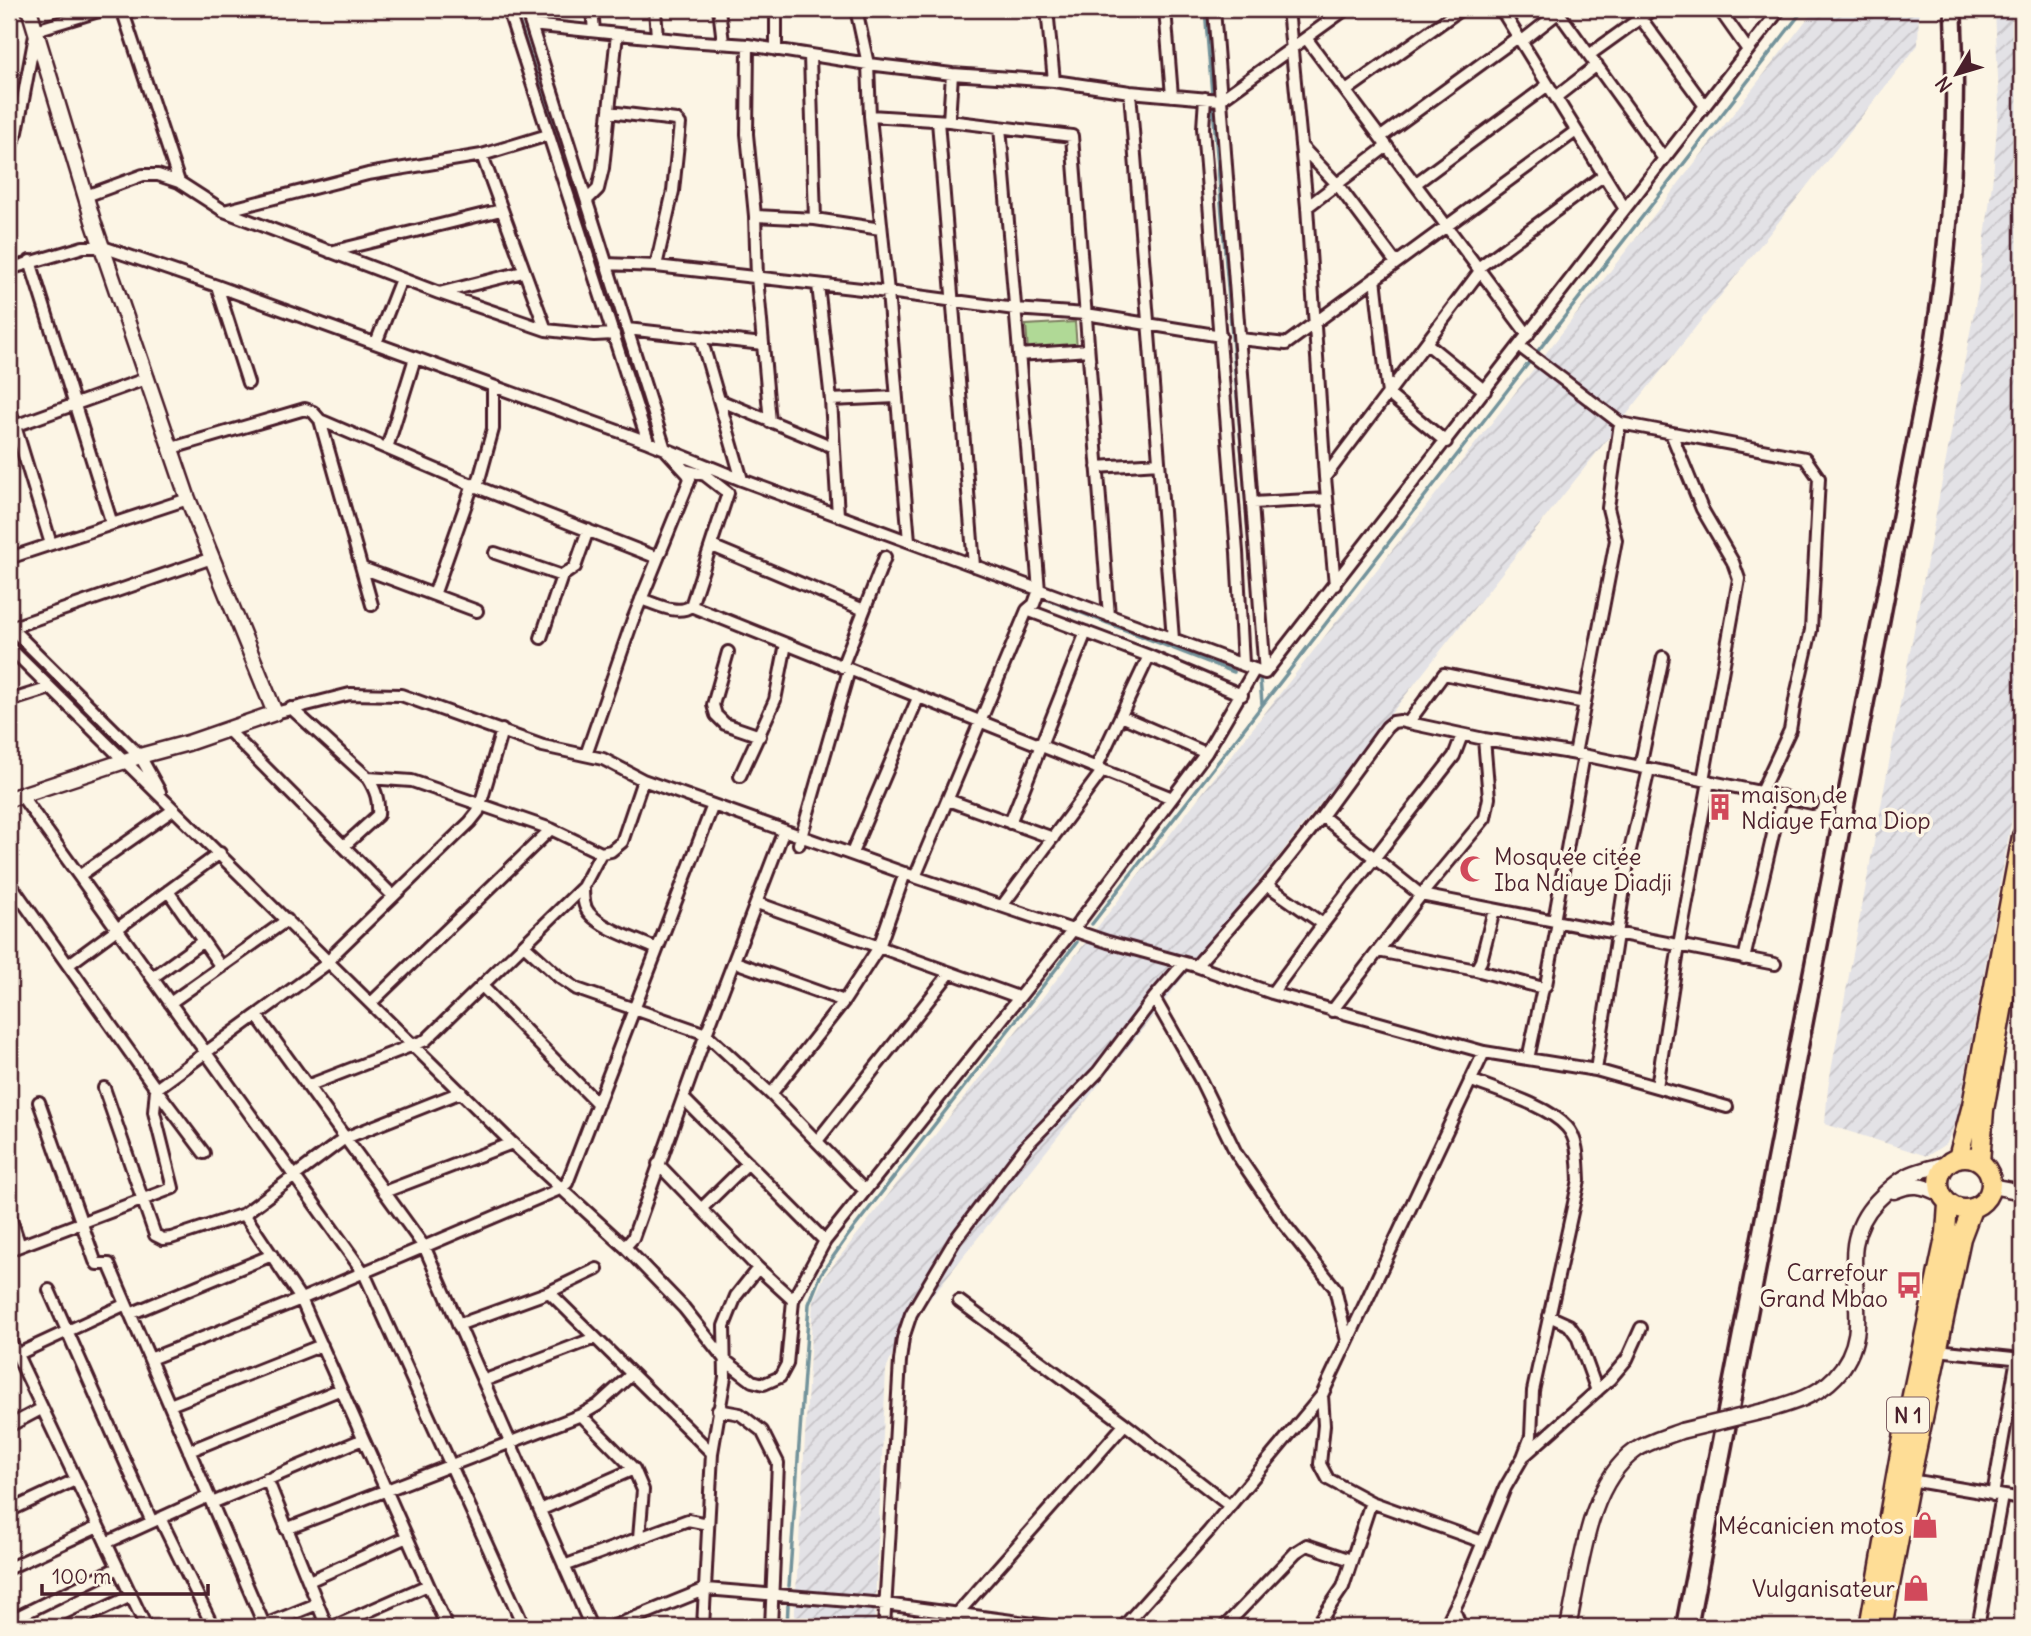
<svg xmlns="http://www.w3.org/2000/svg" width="2031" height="1636" font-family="Delius,sans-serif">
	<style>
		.industrial { fill: url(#industrial-furrows) }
		.green { fill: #b0d996; stroke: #7d7c60; stroke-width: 2 }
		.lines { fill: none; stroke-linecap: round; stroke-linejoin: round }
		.stream { stroke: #73939b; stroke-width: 3.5 }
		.minor-casing { stroke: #4a1f2b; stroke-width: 16 }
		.tertiary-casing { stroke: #4a1f2b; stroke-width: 19 }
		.trunk-casing { stroke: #4a1f2b; stroke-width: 23 }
		.minor { stroke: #fcf5e5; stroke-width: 10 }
		.tertiary { stroke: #fcf5e5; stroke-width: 14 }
		.trunk { stroke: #fedd96; stroke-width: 18 }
		.rail { stroke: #4a1f2b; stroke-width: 3.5 }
		.tertiary-bridge-casing { stroke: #4a1f2b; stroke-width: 19; stroke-linecap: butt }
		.tertiary-bridge { stroke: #fcf5e5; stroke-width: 14 }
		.labels { text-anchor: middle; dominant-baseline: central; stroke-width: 7; stroke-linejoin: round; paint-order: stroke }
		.shield { fill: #fcf5e5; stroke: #7f5f63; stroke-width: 2 }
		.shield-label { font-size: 21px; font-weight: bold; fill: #4a1f2b }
		.poi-label { font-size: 23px; fill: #4a1f2b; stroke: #fcf5e5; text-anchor: end }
	</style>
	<defs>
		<pattern id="industrial-furrows" width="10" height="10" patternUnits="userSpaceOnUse" patternTransform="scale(1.75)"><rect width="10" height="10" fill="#e3e2e6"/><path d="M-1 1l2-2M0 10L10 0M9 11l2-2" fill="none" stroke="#c4c1c5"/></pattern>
	</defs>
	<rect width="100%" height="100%" fill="#fcf5e5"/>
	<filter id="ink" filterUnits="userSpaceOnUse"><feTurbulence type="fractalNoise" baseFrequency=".0143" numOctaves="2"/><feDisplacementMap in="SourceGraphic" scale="14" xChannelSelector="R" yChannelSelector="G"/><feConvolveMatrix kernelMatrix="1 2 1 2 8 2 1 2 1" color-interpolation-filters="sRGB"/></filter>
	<g filter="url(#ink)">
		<path class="industrial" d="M1815,9H1919L1918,45L899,1338L886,1370L874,1627H794L813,1301L824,1277Z
			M1995,9H2022V763L1958,1115L1947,1143L1927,1156L1825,1124L1828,1087L1978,290L1993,176L1999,102Z"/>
		<path class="green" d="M1075,322L1077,348L1028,351L1026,325Z"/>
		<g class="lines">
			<path class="stream" d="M515,9L644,401
				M1205,9L1257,638
				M963,567L1234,672
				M1260,678L1262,704
				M1092,924L1804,9
				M789,1586L809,1304L821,1274L847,1237L1077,942
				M787,1627L788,1605"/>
			<defs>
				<path id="minor" d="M122,9L179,182
					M508,9L648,442
					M526,9L665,449L688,474L690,479L632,622L586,755
					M592,9L594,31
					M655,9L657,37
					M719,9L723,42
					M776,9V50
					M856,9L868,64L870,116L888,292L909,541
					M1047,9L1054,81
					M1165,9L1172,96
					M1214,9L1265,673
					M1288,9L1307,207L1325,477L1335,585
					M1501,9L1625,209
					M1556,9L1664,159
					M1634,9L1705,106
					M1719,9L1748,50
					M531,25L687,41L748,45L868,64L952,74L1054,81L1130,92L1220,100L1346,9
					M1306,38L1528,335
					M1521,42L1559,12
					M748,45L747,134L755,216L757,277L770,422
					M1589,55L1653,9
					M810,56L815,219
					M1346,91L1461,9
					M1130,92L1173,639
					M1556,97L1597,65
					M1205,98L1203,128L1237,552L1243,664
					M609,112L676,120L680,124L673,191L656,266
					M870,116L949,121L1072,136L1109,616
					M938,121L974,566
					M949,121L952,74
					M1000,127L1039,590L1034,604L1027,610
					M1381,137L1518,37
					M1301,146L1337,184L1396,263
					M9,151L17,132L36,30L105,9
					M482,155L546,330
					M1415,184L1548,85
					M86,196L143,175H158L179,182L224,211L439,293L546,330L594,335L614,334
					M587,200L598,189L603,168L617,34
					M1307,207L1387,146
					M224,211L368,174L482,155L548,135
					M755,216L815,219L881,229
					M330,252L501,210
					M30,261L112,524
					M606,264L656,266L888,292L1015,309L1086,314L1221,336
					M1478,268L1604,175
					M9,269L83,247H103L217,286L648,442L742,480L1265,673
					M1375,278L1388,394L1446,442
					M818,285L831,400L838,515
					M217,286L248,383
					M439,293L523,272
					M627,329L763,344
					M701,338L719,400L833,447
					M1240,339L1286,344L1576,131
					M376,343L401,279
					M1426,343L1485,391
					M1519,346L1620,423L1805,458L1819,478L1811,630L1796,695L1790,730L1761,792
					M1019,355L1088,350
					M719,400L742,480
					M831,400L896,397
					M9,406L51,544
					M320,420L477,487L658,558
					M9,428L148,378
					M1671,433L1702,509L1733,562L1739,579L1703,780
					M172,448L305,409L313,412L320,420L372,605
					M387,448L415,358
					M1097,467L1159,463
					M1325,477L1480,271
					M477,487L493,429V387
					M1253,503L1327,499
					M712,546L864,610
					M495,553L562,576L575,567L588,530
					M9,558L188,499
					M362,568L477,611
					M434,595L473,484
					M641,599C656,604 678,616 691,606L728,493L705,475L685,470
					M691,606L1172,798
					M9,626L140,756L160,792
					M10,628L212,558
					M541,638L562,576
					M9,647L512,1143L625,1247L684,1308L726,1361L752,1381L764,1384L780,1377L787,1364L793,1300L825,1241L1073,930L1206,753L1255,669
					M728,652L713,705L716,715L725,724L760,736
					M842,667L885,557
					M1265,673L1780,9
					M9,701L50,688
					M291,708L368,778C376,791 379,800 378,815L344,846
					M275,713L350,694L401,695L543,746L603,759L643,780L915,877L1108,942L1196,966L1272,993L1484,1052L1596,1070L1727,1107
					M1121,716L1206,753
					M1408,723L1444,674L1585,703
					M227,729L393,896
					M1575,754L1616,540L1608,508L1620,423
					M1640,767L1663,657
					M1096,768L1149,656
					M740,776L775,700L786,644
					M368,778L412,781L551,829L601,853
					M21,795L364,1273L524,1627
					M948,800L1053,838
					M1322,816L1421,895L1775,964
					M1010,823L1086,632
					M799,844L849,670
					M852,853L918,698
					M79,876L173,810
					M915,877L1027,610L1149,656L1242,695
					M9,882L156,1089L204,1153
					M583,887C583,896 583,906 589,913C602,929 638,940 657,949
					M168,891L221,967
					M757,903L1018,997
					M1002,906L1103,770
					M1554,921L1584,755
					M1323,924L1267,885L1322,816L1387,727L1393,722L1400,721L1484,739L1583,755L1812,803
					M524,945L559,977L577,989L706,1034L771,1094L865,1191
					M1378,951L1476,970L1543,988L1546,985L1558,922
					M1744,959L1782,796
					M735,962L844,1001
					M68,965L220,853
					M1196,966L1267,885
					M1476,970L1481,961L1494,910
					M152,978L203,941
					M482,986L598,1104
					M1272,993L1323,924L1454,756L1462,735
					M1154,998L1200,1079L1236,1153L1285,1225L1335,1288L1347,1341
					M170,1003L287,920
					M371,1003L551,829
					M1332,1011L1421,895L1485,818L1489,798L1484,739
					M257,1016L425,1248L591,1627
					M1528,1059L1543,988
					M1596,1070L1630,850L1649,769
					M307,1086L426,1040L583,887L601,853L611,851L622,842L643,780
					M1657,1087L1679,945L1709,781
					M104,1088L155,1235L163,1239L171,1238L244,1214L345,1138L461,1092
					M771,1094L844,1001L879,947L905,873
					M683,1098L825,1241
					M39,1102L95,1261L97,1264H109L111,1269L265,1627
					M817,1141L950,973
					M658,1164L758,1268L793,1300
					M384,1192L512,1143
					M701,1209L748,1163
					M9,1213L20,1246
					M244,1214L301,1299L447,1627
					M625,1247L633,1238L706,1034L784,830
					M9,1250L173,1188L154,1112L156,1089L328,963L337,951L470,822L478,812L502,730
					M49,1290L152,1522
					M549,1292L712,1453
					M959,1301L1125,1424L1230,1506
					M130,1314L272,1255
					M1549,1316L1569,1325L1577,1336L1597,1391
					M458,1325L549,1292L597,1269
					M9,1338L146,1627
					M1937,1350L2022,1359
					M16,1355L126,1304
					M150,1359L301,1299L560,1189L567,1183L713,805
					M483,1381L595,1338
					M1322,1395L1324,1425L1320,1464L1328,1479L1371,1502L1483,1542
					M170,1405L322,1345
					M718,1410L740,1414L762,1431L778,1463L771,1627
					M581,1415L634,1469L643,1490L639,1538
					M9,1426L41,1409
					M189,1451L341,1389
					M1525,1455L1610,1379L1627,1359L1641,1328
					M267,1479L327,1627
					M1910,1480L2022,1499
					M1993,1495L2017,1358
					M212,1503L363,1439
					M540,1510L634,1469
					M9,1511L75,1480
					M160,1518L213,1627
					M286,1529L581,1415L598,1405L632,1374
					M106,1543L209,1496
					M564,1566L688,1520L708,1524
					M9,1568L98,1527
					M309,1581L407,1537
					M1454,1610L1461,1627
					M9,1621L117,1568
					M265,1625L317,1604
					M65,1627L131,1596
					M333,1627L428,1585
					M612,1627L706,1589L885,1604L1057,1627
					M703,1627L712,1453L725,1377L724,1326L736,1296L758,1268
					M884,1627L900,1361L903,1338L911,1314L955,1240L1027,1145L1098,1072L1154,998L1184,963
					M956,1627L957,1614L1125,1424
					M1123,1627L1209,1531L1322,1395L1484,1052
					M1224,1627L1296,1552L1307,1545L1351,1560
					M1316,1627L1343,1587L1371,1502
					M1445,1627L1462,1593L1505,1488L1523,1457L1531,1436L1533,1391L1579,1180C1578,1164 1579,1140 1567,1127C1549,1106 1497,1091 1470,1080
					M1978,1627L2002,1496"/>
				<path id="tertiary" d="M9,799L140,756L188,743L275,713L188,499L94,224L29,9
					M1991,1186L2022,1192
					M1894,1191C1913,1183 1922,1185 1940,1194
					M1768,1410C1792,1403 1817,1396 1835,1377C1888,1320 1823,1257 1877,1201C1903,1175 1911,1172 1947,1164
					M1568,1627C1581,1572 1586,1485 1636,1450C1649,1441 1666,1437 1681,1431"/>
				<path id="trunk" d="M1939 1183a26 26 0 1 1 52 0a26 26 0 1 1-52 0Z
					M1958,1158L1972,1105L2022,836
					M1980,1162L1984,1110L2022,900
					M1869,1627L1902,1443L1946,1233L1948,1204
					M1882,1627L1910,1480L1961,1238L1972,1209"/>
			</defs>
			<use href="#minor" class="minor-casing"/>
			<use href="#tertiary" class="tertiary-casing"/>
			<use href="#trunk" class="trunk-casing"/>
			<use href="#minor" class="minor"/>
			<use href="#tertiary" class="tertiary"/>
			<use href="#trunk" class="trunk"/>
			<path class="rail" d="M1675,1627L1921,366C1940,248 1950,129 1944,9
				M1698,1627L1944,339C1961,229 1967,119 1962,9"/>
			<defs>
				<path id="tertiary-bridge" d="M1681,1431L1768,1410"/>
			</defs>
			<use href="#tertiary-bridge" class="tertiary-bridge-casing"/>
			<use href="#tertiary-bridge" class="tertiary-bridge"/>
		</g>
	</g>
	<defs>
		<symbol id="building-bare" viewBox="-9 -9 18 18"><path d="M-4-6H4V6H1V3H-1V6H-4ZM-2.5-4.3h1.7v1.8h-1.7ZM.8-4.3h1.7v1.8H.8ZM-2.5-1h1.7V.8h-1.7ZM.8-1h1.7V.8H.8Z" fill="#d1495b" stroke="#fcf5e5" stroke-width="2.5" paint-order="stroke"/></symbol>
		<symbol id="mosque-bare" viewBox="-9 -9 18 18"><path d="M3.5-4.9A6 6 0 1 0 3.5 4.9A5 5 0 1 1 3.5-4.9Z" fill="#d1495b" stroke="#fcf5e5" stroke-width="2.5" paint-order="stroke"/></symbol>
		<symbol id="bus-bare" viewBox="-9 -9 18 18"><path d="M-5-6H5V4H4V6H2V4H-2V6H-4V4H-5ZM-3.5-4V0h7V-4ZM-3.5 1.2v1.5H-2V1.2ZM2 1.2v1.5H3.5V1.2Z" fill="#d1495b" stroke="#fcf5e5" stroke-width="2.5" paint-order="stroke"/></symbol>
		<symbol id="shop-bare" viewBox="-9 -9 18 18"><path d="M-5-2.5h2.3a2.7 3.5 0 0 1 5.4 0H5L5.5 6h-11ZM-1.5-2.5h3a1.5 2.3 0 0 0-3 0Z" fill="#d1495b" stroke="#fcf5e5" stroke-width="2.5" paint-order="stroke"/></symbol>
	</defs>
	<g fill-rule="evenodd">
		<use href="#building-bare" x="1701" y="788" width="38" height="38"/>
		<use href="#mosque-bare" x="1454" y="850" width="38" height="38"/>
		<use href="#bus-bare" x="1890" y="1266" width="38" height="38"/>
		<use href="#shop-bare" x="1906" y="1506" width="38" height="38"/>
		<use href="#shop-bare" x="1897" y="1569" width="38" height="38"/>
	</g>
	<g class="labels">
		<rect class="shield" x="1887" y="1397.5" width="42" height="35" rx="5"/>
		<g class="shield-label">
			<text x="1908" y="1415">N 1</text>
		</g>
		<g class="poi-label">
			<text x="1741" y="794" text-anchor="start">maison de<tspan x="1741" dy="26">Ndiaye Fama Diop</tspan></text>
			<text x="1494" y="856" text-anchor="start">Mosquée citée<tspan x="1494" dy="26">Iba Ndiaye Diadji</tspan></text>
			<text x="1888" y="1272">Carrefour<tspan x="1888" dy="26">Grand Mbao</tspan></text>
			<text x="1904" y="1525">Mécanicien motos</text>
			<text x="1895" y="1588">Vulganisateur</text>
		</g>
	</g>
	<rect width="2031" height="1636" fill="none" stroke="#fcf5e5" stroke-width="35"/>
	<rect x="18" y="18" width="1996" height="1601" fill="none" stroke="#4a1f2b" stroke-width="2.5" filter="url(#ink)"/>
	<g transform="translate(1957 74) rotate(232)" stroke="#fcf5e5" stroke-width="5" paint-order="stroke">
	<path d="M0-5L12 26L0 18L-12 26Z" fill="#4a1f2b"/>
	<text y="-10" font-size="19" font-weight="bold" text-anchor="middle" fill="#4a1f2b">N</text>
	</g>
	<path d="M42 1584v10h166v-10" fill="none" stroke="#4a1f2b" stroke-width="3.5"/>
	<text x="52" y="1584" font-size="21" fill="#4a1f2b" stroke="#fcf5e5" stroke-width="5" paint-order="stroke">100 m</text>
</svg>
